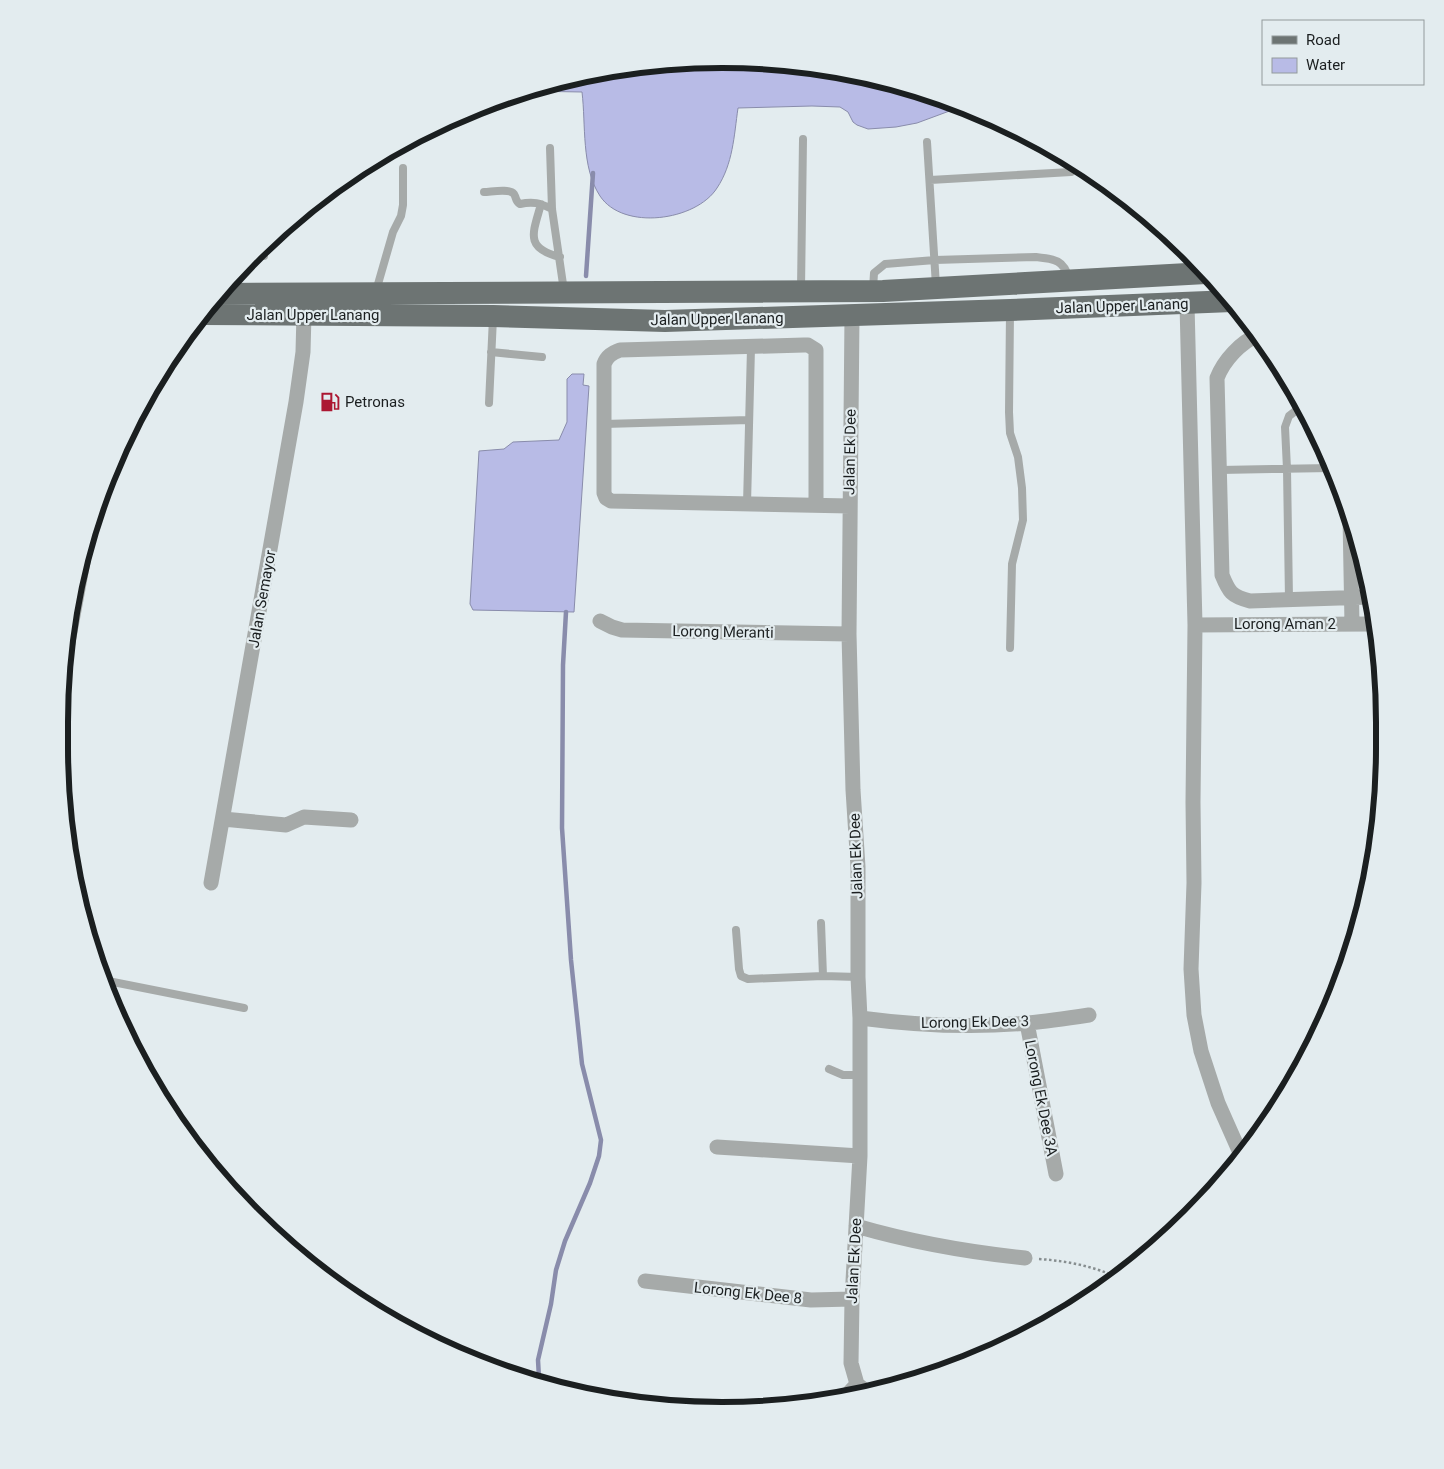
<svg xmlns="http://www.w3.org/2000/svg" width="1444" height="1469" font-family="Roboto,sans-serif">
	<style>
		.water { fill: #b8bbe6; stroke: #898cab }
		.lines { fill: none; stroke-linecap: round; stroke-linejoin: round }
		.stream { stroke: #898cab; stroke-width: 4.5 }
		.path { stroke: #878e90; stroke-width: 2.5; stroke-dasharray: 2.5 2.5; stroke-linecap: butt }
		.lane { stroke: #a6aaa9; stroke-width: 8 }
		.street { stroke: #a6aaa9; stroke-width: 15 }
		.primary { stroke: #6d7473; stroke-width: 22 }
		.labels { text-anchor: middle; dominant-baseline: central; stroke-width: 4.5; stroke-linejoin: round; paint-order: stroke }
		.street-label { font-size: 15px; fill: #1b1f20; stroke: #e3ecef }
		.poi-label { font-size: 15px; fill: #1b1f20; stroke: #e3ecef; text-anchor: start }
		.rim { fill: none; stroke: #1b1f20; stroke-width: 6 }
	</style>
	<rect width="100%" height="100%" fill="#e3ecef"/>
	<path class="water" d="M679,60L809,64L935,94L963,106L917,123L896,127L868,129L857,125L853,122L848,112L840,107L812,106L738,108C734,136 733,164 717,188C696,221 623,231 600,196C581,167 586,125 582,92L525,91L551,81Z
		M572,374H584L583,385L589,386L574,612L473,610L470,604L479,451L504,449L513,442L559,440L567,422V379Z"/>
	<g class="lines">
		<path class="stream" d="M586,276L593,173
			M541,1383L539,1378L538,1360L551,1304L556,1270L565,1241L590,1183L599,1156L601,1140L582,1064L571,960L562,828L563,665L566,612"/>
		<path class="path" d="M1039,1259C1067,1261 1093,1266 1119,1278"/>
		<path class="lane" d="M927,142L936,286
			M550,148L552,209L564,291
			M930,180L1071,172
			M484,192C491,192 509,188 514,194C517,199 515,201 520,204C533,201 540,203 552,209
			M541,204C533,233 524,248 560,257
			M264,256V246
			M801,289L803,139
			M873,289L874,273L885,264L935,260L1036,257C1055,259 1064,260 1069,279
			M376,291L393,232L401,216L403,205V168
			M491,352L542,357
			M489,403L493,318
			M604,424L749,420
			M1220,470L1332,468
			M747,504L751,348
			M1289,599L1287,469L1285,427L1289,416L1298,409L1304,408
			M1010,648L1012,564L1023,520L1022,488L1018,457L1010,433L1009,412L1010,312
			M821,923L823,976
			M736,930L739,969L741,976L748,979L823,976L858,977
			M103,980L244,1008
			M829,1069L843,1075H859"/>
		<path class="street" d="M1187,304L1195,625L1193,802L1194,883L1191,969L1194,1015L1201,1051L1218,1103L1241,1155
			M852,315L849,634L853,790L858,867V977L860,1018V1156L852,1299L851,1363L857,1384L867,1392
			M1258,335C1241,342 1224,360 1217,378L1222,575C1229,592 1231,596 1250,601L1370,597
			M816,505V350L808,345H804L620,350C612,353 607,356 604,364V493L606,498L611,501L850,506
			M1350,517L1352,624
			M600,621L612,627L622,630L849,634
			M1195,625L1375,624
			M62,675L88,535
			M223,819L286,825L304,817L351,820
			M211,883L296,402L303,352L304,314
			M860,1018C914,1025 974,1028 1028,1023C1049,1021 1069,1018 1089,1015
			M1027,1023L1056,1174
			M717,1147L860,1156
			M856,1226C911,1242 967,1252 1025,1258
			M645,1281L811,1300L852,1299
			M847,1395L857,1384"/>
		<path class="primary" d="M217,294L883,291L1206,273
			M202,314L493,316L665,321L1010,310L1232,301"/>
	</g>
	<defs>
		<symbol id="fuel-bare" viewBox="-9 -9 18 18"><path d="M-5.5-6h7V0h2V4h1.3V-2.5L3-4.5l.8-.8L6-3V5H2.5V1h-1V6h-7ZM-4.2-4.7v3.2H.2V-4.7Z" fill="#ac1732" stroke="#e3ecef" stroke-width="2.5" paint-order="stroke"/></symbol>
	</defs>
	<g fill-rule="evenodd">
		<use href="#fuel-bare" x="316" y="388" width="28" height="28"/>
	</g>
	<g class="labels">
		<g class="street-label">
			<text transform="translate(1122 306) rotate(-2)">Jalan Upper Lanang</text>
			<text x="313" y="315">Jalan Upper Lanang</text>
			<text transform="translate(717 319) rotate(-1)">Jalan Upper Lanang</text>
			<text transform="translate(850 452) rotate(-89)">Jalan Ek Dee</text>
			<text transform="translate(262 599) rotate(-80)">Jalan Semayor</text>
			<text x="1285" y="624">Lorong Aman 2</text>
			<text transform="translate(723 632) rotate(1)">Lorong Meranti</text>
			<text transform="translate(856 856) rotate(-92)">Jalan Ek Dee</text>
			<text transform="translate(975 1022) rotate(-1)">Lorong Ek Dee 3</text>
			<text transform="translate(1041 1098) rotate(79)">Lorong Ek Dee 3A</text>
			<text transform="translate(854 1261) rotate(-87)">Jalan Ek Dee</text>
			<text transform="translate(748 1293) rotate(6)">Lorong Ek Dee 8</text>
		</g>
		<g class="poi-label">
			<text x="345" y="402">Petronas</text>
		</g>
	</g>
	<path d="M0 0H1444V1469H0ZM722 68H722A654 654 0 0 1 1376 722V748A654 654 0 0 1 722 1402H722A654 654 0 0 1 68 748V722A654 654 0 0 1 722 68Z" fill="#e3ecef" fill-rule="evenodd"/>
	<path class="rim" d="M722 68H722A654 654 0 0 1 1376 722V748A654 654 0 0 1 722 1402H722A654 654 0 0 1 68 748V722A654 654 0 0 1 722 68Z"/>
	<rect x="1262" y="20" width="162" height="65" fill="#e3ecef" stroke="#939a9c"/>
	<rect x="1272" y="36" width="25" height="8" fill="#6d7473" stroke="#939a9c"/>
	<text x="1306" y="45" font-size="15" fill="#1b1f20">Road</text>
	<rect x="1272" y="58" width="25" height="15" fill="#b8bbe6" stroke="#939a9c"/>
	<text x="1306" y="70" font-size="15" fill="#1b1f20">Water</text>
</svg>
